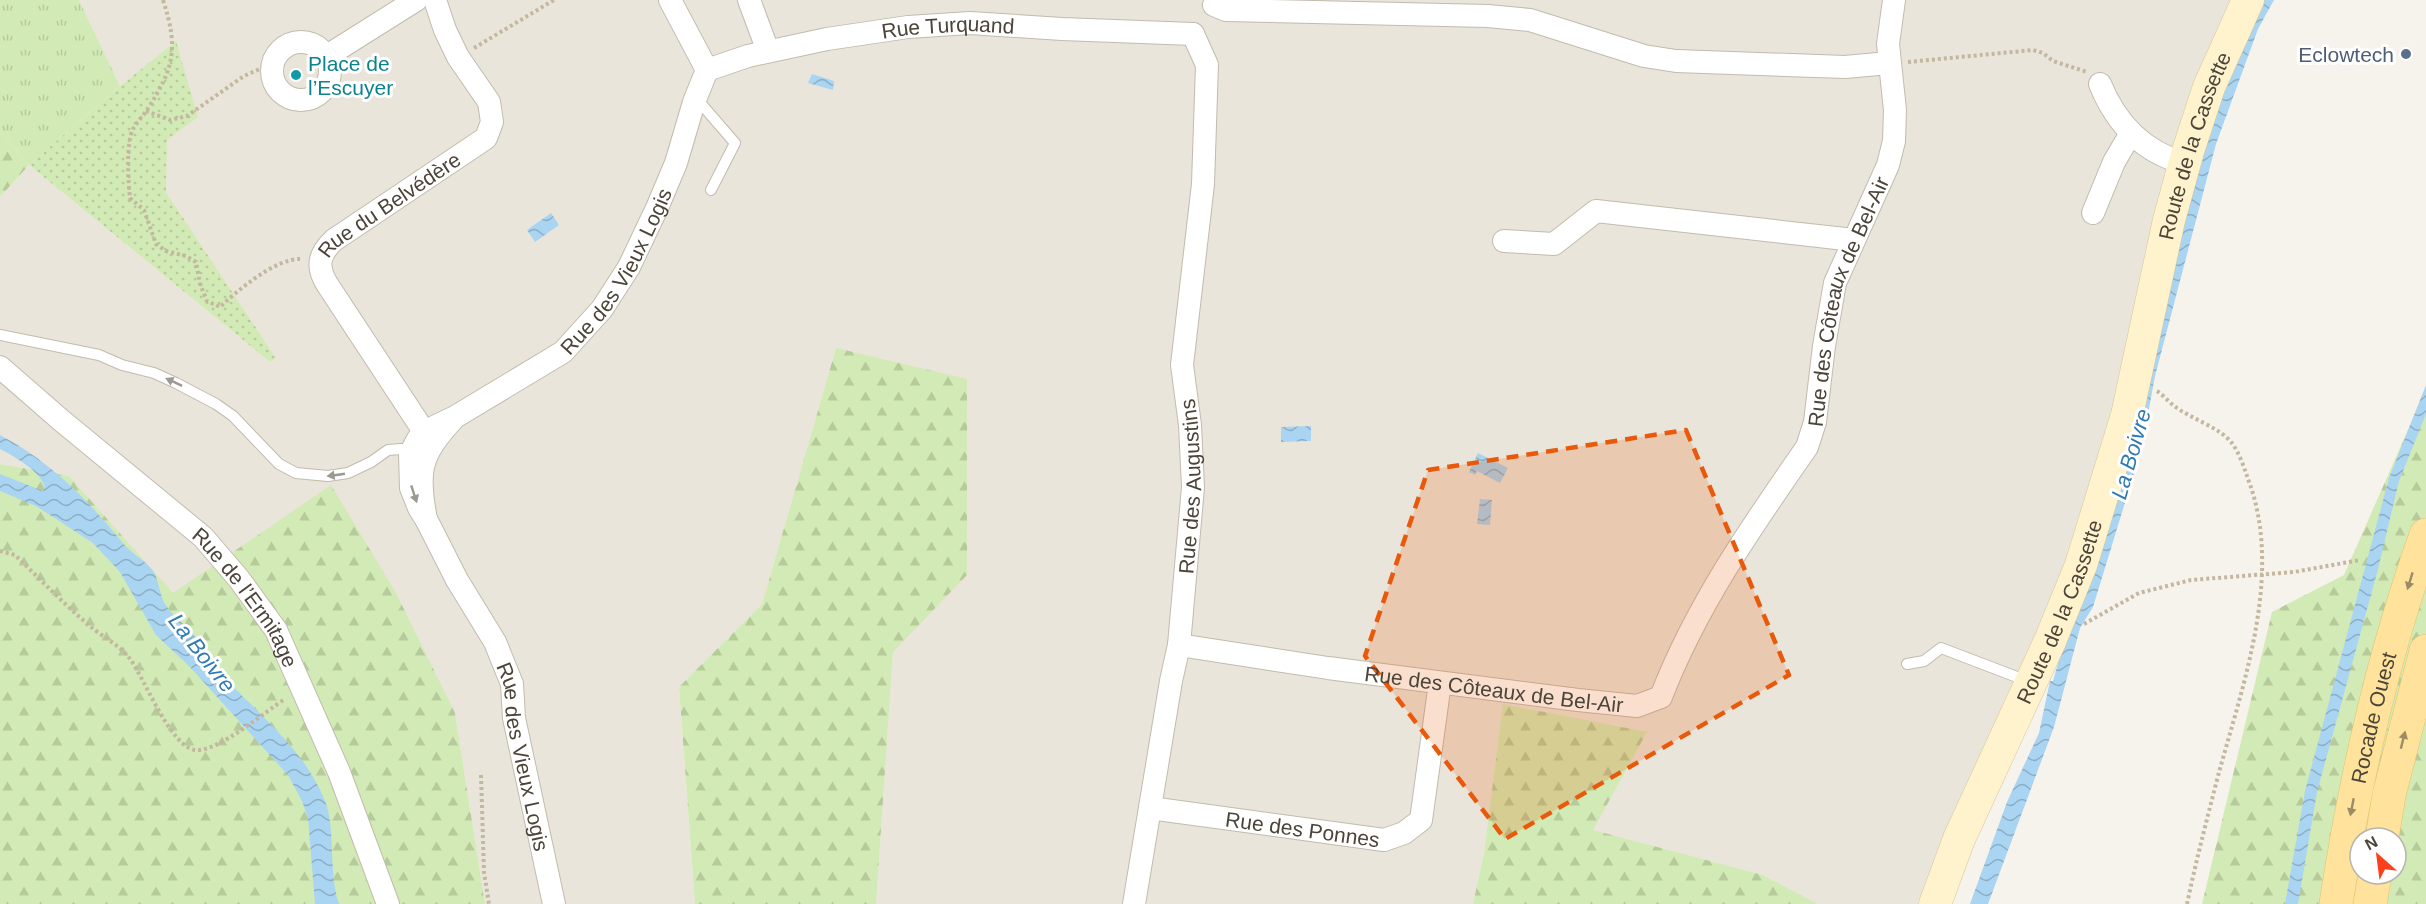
<svg xmlns="http://www.w3.org/2000/svg" width="2426" height="904" font-family="Arial,sans-serif">
	<style>
		.residential { fill: #eae5da }
		.grass { fill: url(#grass-tufts) }
		.forest { fill: url(#forest-firs); fill-rule: evenodd }
		.park { fill: url(#park-dots) }
		.water { fill: url(#water-waves) }
		.lines { fill: none; stroke-linecap: round; stroke-linejoin: round }
		.lane-casing { stroke: #c2bbae; stroke-width: 12 }
		.street-casing { stroke: #c2bbae; stroke-width: 24 }
		.secondary-casing { stroke: #d6c79b; stroke-width: 33 }
		.primary-casing { stroke: #e6c16a; stroke-width: 34 }
		.path { stroke: #c4b79f; stroke-width: 4; stroke-dasharray: 3 3; stroke-linecap: butt }
		.lane { stroke: #fff; stroke-width: 10 }
		.street { stroke: #fff; stroke-width: 22 }
		.secondary { stroke: #fff3cd; stroke-width: 32 }
		.primary { stroke: #ffe39c; stroke-width: 33 }
		.oneway { fill: #9c9892 }
		.oneway2 { fill: #9c8c66 }
		.marked { fill: #e8590c; fill-opacity: 0.2; stroke: #e8590c; stroke-width: 4.5; stroke-dasharray: 12 8; stroke-linejoin: round }
		.service-dot { fill: #5c6f8a; stroke: #fff; stroke-width: 2 }
		.culture-dot { fill: #0f9aa8; stroke: #fff; stroke-width: 2 }
		.labels { text-anchor: middle; dominant-baseline: central; stroke-width: 6; stroke-linejoin: round; paint-order: stroke }
		.street-label { font-size: 21px; fill: #4b4439; stroke: #fff }
		.service-label { font-size: 21px; fill: #4e5e75; stroke: #fff; text-anchor: end }
		.culture-label { font-size: 21px; fill: #0d838f; stroke: #fff; text-anchor: start }
		.water-label { font-size: 22px; font-style: italic; fill: #2e7ab2; stroke: #fff }
	</style>
	<defs>
		<pattern id="grass-tufts" width="24" height="20" patternUnits="userSpaceOnUse" patternTransform="scale(1.5)"><rect width="24" height="20" fill="#d2eab5"/><path d="M3 7l-1-3M5 7V3M7 7l1-3M15 17l-1-3M17 17v-4M19 17l1-3" fill="none" stroke="#b6ca9c"/></pattern>
		<pattern id="forest-firs" width="22" height="20" patternUnits="userSpaceOnUse" patternTransform="scale(1.5)"><rect width="22" height="20" fill="#d2eab5"/><path d="M5 1l3.5 6h-7zM16 11l3.5 6h-7z" fill="#b6ca9c"/></pattern>
		<pattern id="park-dots" width="8" height="8" patternUnits="userSpaceOnUse" patternTransform="scale(1.5)"><rect width="8" height="8" fill="#d2eab5"/><path d="M2 2h.1M6 6h.1" fill="none" stroke="#b6ca9c" stroke-width="1.8" stroke-linecap="round"/></pattern>
		<pattern id="water-waves" width="16" height="10" patternUnits="userSpaceOnUse" patternTransform="scale(1.5)"><rect width="16" height="10" fill="#a9d4f2"/><path d="M0 5q4-4 8 0t8 0" fill="none" stroke="#8caec5"/></pattern>
	</defs>
	<rect width="100%" height="100%" fill="#f6f3ec"/>
	<path class="residential" d="M79,0H2259L2099,478L1943,904H1818L1763,875L1592,830L1503,705L1484,853L1473,904H876L893,651L966,574L836,348L762,604L679,687L695,904H485L455,713L331,486L173,594L69,476L0,464V197L29,165L270,362L276,358L166,192V140L175,42L120,86Z"/>
	<path class="grass" d="M0,0H79L120,86L29,165L0,132Z"/>
	<path class="forest" d="M0,132L29,165L0,197Z
		M836,348L967,379V575L893,652L876,904H695L679,687L762,604Z
		M2426,389V904H2202L2272,612L2344,575ZM2360,838H2396V874H2360Z
		M0,464L69,476L173,593L331,485L395,591L455,713L485,904H0Z
		M1503,704L1647,732L1593,830L1763,875L1818,904H1473L1484,853Z"/>
	<path class="park" d="M176,41L198,117L167,140L166,192L276,358L270,362L29,165L120,86Z"/>
	<path class="water" d="M2258,0H2274L2258,29L2216,144L2155,376L2142,447L2093,607L2080,628L2054,727L1988,904H1970L2007,802L2039,733L2050,681H2053L2210,120Z
		M812,74L834,81L833,90L808,83Z
		M551,213L559,225L535,242L527,230Z
		M2426,385V414L2399,481L2378,569L2317,792L2298,904H2285L2305,791L2389,478Z
		M1311,426V441L1281,442V427Z
		M0,435C51,462 86,498 122,542C131,554 148,561 155,574C159,584 160,595 165,604C173,617 187,625 196,638C200,644 203,652 207,658C246,706 301,741 325,801C336,828 328,873 339,904H315L308,818L302,801L288,775L190,667L156,635L120,572L93,543L36,506L0,491V474L43,491L45,488C41,471 15,457 0,449Z
		M1478,453L1508,468L1500,483L1477,471L1475,475L1469,472Z
		M1480,499L1492,500L1490,525L1477,524Z"/>
	<g class="lines">
		<defs>
			<path id="lane" d="M696,98L735,143L711,190
				M0,335L99,355L122,365L154,373L176,383L216,404L233,416L279,464L296,473L328,476L348,473L371,462L388,450L401,449L412,451
				M1907,664L1924,661L1941,648L2030,682"/>
			<g id="street">
				<path d="M670,0L707,70"/>
				<path d="M749,0L768,51"/>
				<path d="M1214,5L1226,10L1488,16L1530,20L1644,56L1676,61L1845,67L1889,63"/>
				<circle cx="301" cy="71" r="29"/>
				<path d="M327,56L416,0"/>
				<path id="s1" d="M707,70L748,56L827,39L908,27L970,23L1062,29L1193,34"/>
				<path d="M2100,84C2116,123 2143,152 2184,163"/>
				<path d="M2093,213L2114,162L2131,133"/>
				<path d="M1504,241L1554,244L1596,211L1854,240"/>
				<path id="s2" d="M0,367L62,421L203,537L239,579L276,630L339,772L388,904"/>
				<path id="s3" d="M455,417C421,454 416,469 426,519L419,508L411,488L410,454L418,439L432,428L455,417L563,352L602,309L629,267L657,208L676,163L694,102L707,70"/>
				<path id="s4" d="M434,442L421,427L327,284C316,266 319,254 334,240L486,138L492,122L489,102L458,57L445,30L435,0"/>
				<path id="s5" d="M426,519L457,580L495,642L512,684L514,718L554,904"/>
				<path id="s6" d="M1179,645L1328,668L1578,700L1637,706L1661,697C1696,606 1752,526 1807,447L1815,422L1824,346L1835,283L1888,165L1894,141L1895,110L1888,44L1894,0"/>
				<path id="s7" d="M1150,808L1384,840L1404,833L1421,820L1440,683"/>
				<path id="s8" d="M1134,904L1171,681L1179,645L1193,487L1190,425L1182,365L1203,184L1207,65L1193,34"/>
			</g>
			<g id="secondary">
				<path id="s9" d="M1935,904L1959,839L2050,641L2081,565L2127,415L2169,220L2188,151L2209,87L2248,0"/>
			</g>
			<g id="primary">
				<path d="M2382,838L2389,795L2426,651"/>
				<path id="s10" d="M2336,904C2355,779 2383,655 2426,535"/>
				<path d="M2370,904L2375,874"/>
			</g>
		</defs>
		<use href="#lane" class="lane-casing"/>
		<use href="#street" class="street-casing"/>
		<use href="#secondary" class="secondary-casing"/>
		<use href="#primary" class="primary-casing"/>
		<path class="path" d="M163,0C179,49 174,68 147,110C143,116 137,122 133,129C126,143 128,181 130,198L144,210L156,244L166,251L186,256L196,262L200,284L207,301L220,307C238,290 276,258 301,259
			M474,48L554,0
			M1908,62L2033,50L2043,53L2053,61L2087,72
			M146,111L170,120L187,116L244,76L273,63
			M2157,391C2163,395 2168,401 2174,406C2190,418 2220,428 2231,442C2239,452 2244,467 2248,479C2284,573 2243,684 2218,776C2207,819 2196,861 2187,904
			M0,551L15,555C40,579 65,605 91,627C103,637 121,646 130,659C145,679 170,746 195,750C217,753 266,711 285,699
			M2084,624L2139,593L2191,580L2294,572L2360,560
			M481,775L484,872L489,904"/>
		<use href="#lane" class="lane"/>
		<use href="#street" class="street"/>
		<use href="#secondary" class="secondary"/>
		<use href="#primary" class="primary"/>
	</g>
	<defs><path id="oneway-solid" d="M-6-.8H1V-3.2L6.5 0L1 3.2V.8H-6Z" transform="scale(1.5)"/></defs>
	<g class="oneway">
		<use href="#oneway-solid" transform="translate(174 382) rotate(-155)"/>
		<use href="#oneway-solid" transform="translate(336 475) rotate(172)"/>
		<use href="#oneway-solid" transform="translate(414 494) rotate(72)"/>
	</g>
	<g class="oneway2">
		<use href="#oneway-solid" transform="translate(2410 581) rotate(107)"/>
		<use href="#oneway-solid" transform="translate(2403 740) rotate(-76)"/>
		<use href="#oneway-solid" transform="translate(2352 807) rotate(101)"/>
	</g>
	<path class="marked" d="M1686,430L1789,675L1505,839L1365,656L1428,470Z"/>
	<circle class="service-dot" cx="2406" cy="54" r="6"/>
	<circle class="culture-dot" cx="296" cy="75" r="6"/>
	<g class="labels">
		<g class="street-label">
			<text stroke="none"><textPath href="#s1" startOffset="246">Rue Turquand</textPath></text>
			<text stroke="none"><textPath href="#s9" startOffset="804">Route de la Cassette</textPath></text>
			<text stroke="none"><textPath href="#s4" startOffset="306">Rue du Belvédère</textPath></text>
			<text stroke="none"><textPath href="#s3" startOffset="465">Rue des Vieux Logis</textPath></text>
			<text stroke="none"><textPath href="#s6" startOffset="930">Rue des Côteaux de Bel-Air</textPath></text>
			<text stroke="none"><textPath href="#s8" startOffset="422">Rue des Augustins</textPath></text>
			<text stroke="none"><textPath href="#s2" startOffset="339">Rue de l’Ermitage</textPath></text>
			<text stroke="none"><textPath href="#s9" startOffset="318">Route de la Cassette</textPath></text>
			<text stroke="none"><textPath href="#s6" startOffset="318">Rue des Côteaux de Bel-Air</textPath></text>
			<text stroke="none"><textPath href="#s10" startOffset="190">Rocade Ouest</textPath></text>
			<text stroke="none"><textPath href="#s5" startOffset="260">Rue des Vieux Logis</textPath></text>
			<text stroke="none"><textPath href="#s7" startOffset="154">Rue des Ponnes</textPath></text>
		</g>
		<g class="service-label">
			<text x="2394" y="54">Eclowtech</text>
		</g>
		<g class="culture-label">
			<text x="308" y="63">Place de<tspan x="308" dy="24">l’Escuyer</tspan></text>
		</g>
		<g class="water-label">
			<text transform="translate(2131 454) rotate(-74)">La Boivre</text>
			<text transform="translate(202 653) rotate(52)">La Boivre</text>
		</g>
	</g>
	<g transform="translate(2378 856) rotate(332)"><circle r="28" fill="#ffffff" stroke="#b7b4b0" stroke-width="1.5"/>
	<path d="M0-4.5L10 22L0 15L-10 22Z" fill="#fc3f1d"/>
	<text y="-9" font-size="16" font-weight="bold" text-anchor="middle" fill="#4b4439">N</text>
	</g>
</svg>
